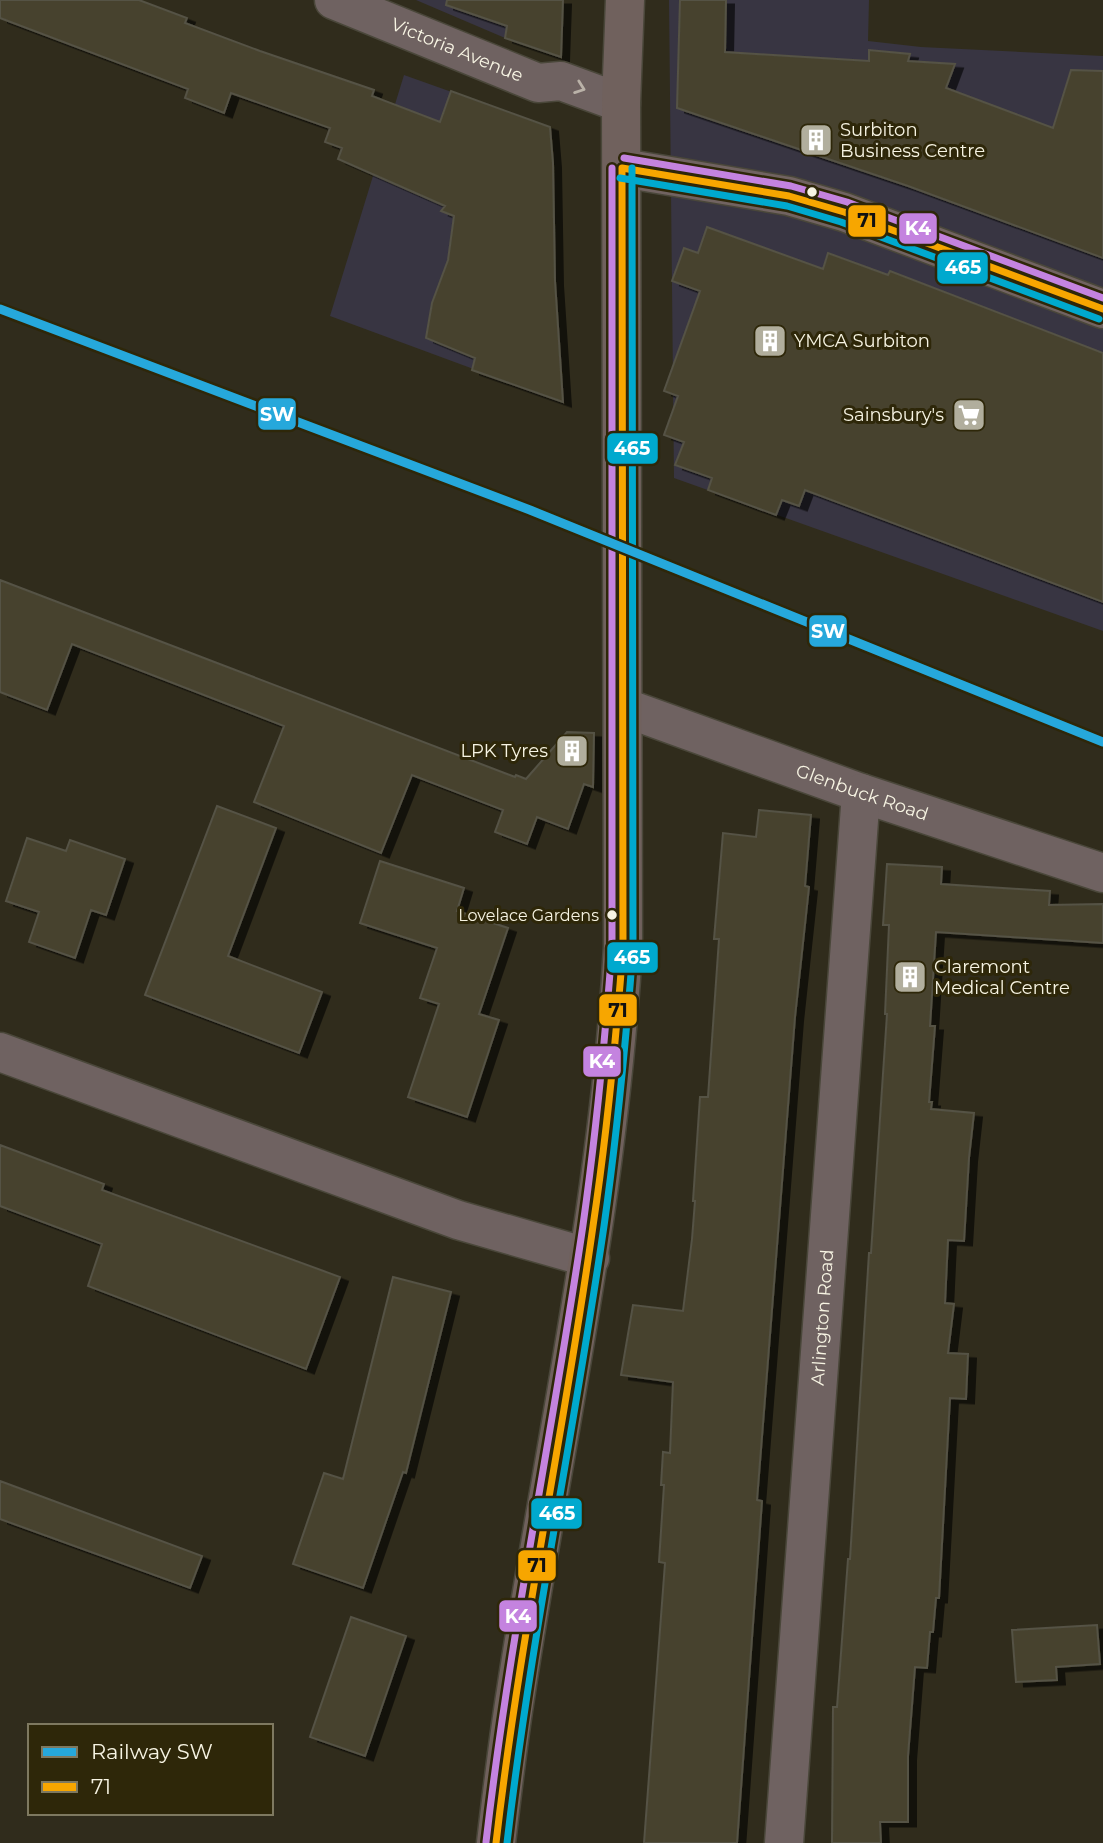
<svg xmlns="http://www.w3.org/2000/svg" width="1103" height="1843" font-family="Montserrat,sans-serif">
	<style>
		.commercial { fill: #383542 }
		.building { fill: #47432f; stroke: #555245; stroke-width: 2; filter: url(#shadow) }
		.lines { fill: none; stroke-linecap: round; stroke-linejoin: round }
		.minor-casing { stroke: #4a473a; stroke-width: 41 }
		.secondary-casing { stroke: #4a473a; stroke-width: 41 }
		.primary-casing { stroke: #4a473a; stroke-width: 41 }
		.minor { stroke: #6f6261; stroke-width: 38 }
		.secondary { stroke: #716361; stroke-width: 38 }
		.primary { stroke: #70615d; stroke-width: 38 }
		.bus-1-casing { stroke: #2e2709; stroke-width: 12 }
		.bus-2-casing { stroke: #2e2709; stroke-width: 12 }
		.bus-3-casing { stroke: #2e2709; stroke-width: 12 }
		.bus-1 { stroke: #f7a600; stroke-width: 7 }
		.bus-2 { stroke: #00a9ce; stroke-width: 7 }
		.bus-3 { stroke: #c483df; stroke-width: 7 }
		.rail-1-casing { stroke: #2e2709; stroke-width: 14 }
		.rail-1 { stroke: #26a8db; stroke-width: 9 }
		.oneway { stroke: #bab2a8 }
		.bus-dot { fill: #f7f4e3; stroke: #2e2709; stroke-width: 2.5 }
		.labels { text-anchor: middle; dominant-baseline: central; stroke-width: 6; stroke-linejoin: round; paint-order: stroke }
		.bus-label { font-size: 16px; fill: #f7f4e3; stroke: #2e2709; text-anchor: end }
		.street-label { font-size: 18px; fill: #f7f4e3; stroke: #2e2709 }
		.poi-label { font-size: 18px; fill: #f7f4e3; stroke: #2e2709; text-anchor: start }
		.line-badge { stroke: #2e2709; stroke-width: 2.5 }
		.badge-label { font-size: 19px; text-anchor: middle; font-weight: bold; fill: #fff }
		.pale-badge-label { font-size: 19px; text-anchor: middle; font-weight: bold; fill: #111 }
	</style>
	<defs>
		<filter id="shadow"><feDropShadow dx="8" dy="4.5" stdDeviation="0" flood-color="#0009"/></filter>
	</defs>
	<rect width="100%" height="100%" fill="#302c1c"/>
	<path class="commercial" d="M416,0H563L561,47L552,54L505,38Z
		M669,0H869L868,41L921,47L1103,56V631L674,478Z
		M404,75L547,126L551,130L555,281L563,402L330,316Z"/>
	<path class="building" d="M0,0H139L187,18L185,23L260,51L374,90L372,96L440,122L451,91L550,127L553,163L555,281L563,402L472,370L475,358L426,338L432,303L448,260L454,216L441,211L445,206L338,159L342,148L325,142L330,128L231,93L224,113L185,98L188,89L0,18Z
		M447,0H563L561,57L505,38L507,26L446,5Z
		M680,0H726L725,52L869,61V50L910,54L908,61L955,64L946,88L1053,128L1071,70L1103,71V258L908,186L677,108Z
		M707,227L823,269L828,253L888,275L890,271L1103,353V602L805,490L799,506L782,500L776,515L708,490L712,478L675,465L684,442L664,435L678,396L664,391L700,291L672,281L684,248L698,253Z
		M0,580L515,777L516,775L526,779L567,732L594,733L593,787L584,784L568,829L537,817L527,844L495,832L503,810L412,775L381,853L254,802L284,726L72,644L47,710L0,692Z
		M217,806L276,828L228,956L322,992L299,1053L145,995Z
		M759,810L811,815L805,886L809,887L795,1017L757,1500L762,1501L737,1843H644L665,1563L659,1562L664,1485H661L663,1452L670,1453L673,1382L621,1375L633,1305L683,1311L692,1239L695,1201H693L700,1097H708L719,939H714L723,833L756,837Z
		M27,838L66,851L70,840L125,859L106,915L91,910L75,958L29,942L39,912L6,901Z
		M380,861L464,888L457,911L508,928L479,1014L499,1020L467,1117L408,1097L439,1004L420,998L437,948L360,923Z
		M887,864L942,867L941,884L1050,891L1049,905L1103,904V943L936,932L930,1026H935L929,1102H932L931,1109L974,1113L969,1158L964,1241L948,1240L945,1303L954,1304L948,1353L968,1354L966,1399L950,1398L939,1598H936L933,1632H930L927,1668L915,1667L908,1756V1822H880L881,1843H832L833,1707H837L848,1559H850L869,1253H871L887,1014H885L889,925H883Z
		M0,1145L104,1184L102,1190L340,1277L306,1369L88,1286L102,1244L0,1206Z
		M393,1277L451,1292L406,1473L403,1472L363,1588L293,1564L324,1473L343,1479Z
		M0,1481L202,1556L190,1588L0,1519Z
		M351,1617L406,1636L365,1756L310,1737Z
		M1097,1625L1100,1664L1056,1667L1057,1680L1016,1682L1012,1630Z"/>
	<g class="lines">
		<defs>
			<g id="minor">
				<path id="s1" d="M334,0L538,83L561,81L621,103"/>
				<path id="s2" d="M623,707L861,793L1103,873"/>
				<path d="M0,1052L458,1220L590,1258"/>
				<path id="s3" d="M784,1843L861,793"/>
			</g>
			<path id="secondary" d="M622,168L789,196L844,212L1103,309"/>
			<path id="primary" d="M496,1843C502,1792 508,1741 516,1691C554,1443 609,1198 623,947L621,103L625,0"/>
		</defs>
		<use href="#minor" class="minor-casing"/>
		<use href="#secondary" class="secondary-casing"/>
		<use href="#primary" class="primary-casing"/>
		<use href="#minor" class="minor"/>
		<use href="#secondary" class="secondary"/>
		<use href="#primary" class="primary"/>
		<defs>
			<path id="bus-1" d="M622,168L789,196L844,212L1103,309
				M496,1843C520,1636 564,1432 593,1226C607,1133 616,1040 623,947L622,168"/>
			<path id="bus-2" d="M620,178L787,206L841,222L1099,319
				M507,1843C531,1636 574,1433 604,1226C617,1134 626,1041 633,948L632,168"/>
			<path id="bus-3" d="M624,158L791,186L847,202L1103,298
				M486,1842C510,1635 553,1431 583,1225C596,1133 605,1040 612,947V168"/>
		</defs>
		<use href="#bus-1" class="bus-1-casing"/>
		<use href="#bus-2" class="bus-2-casing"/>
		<use href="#bus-3" class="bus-3-casing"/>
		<use href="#bus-1" class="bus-1"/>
		<use href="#bus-2" class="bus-2"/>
		<use href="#bus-3" class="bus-3"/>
		<defs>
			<path id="rail-1" d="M0,309L530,510L1103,742"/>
		</defs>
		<use href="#rail-1" class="rail-1-casing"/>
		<use href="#rail-1" class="rail-1"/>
	</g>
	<defs><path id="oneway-chevron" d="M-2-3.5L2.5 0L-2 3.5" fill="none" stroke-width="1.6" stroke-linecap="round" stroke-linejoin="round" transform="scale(1.75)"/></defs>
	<use class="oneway" href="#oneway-chevron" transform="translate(580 88) rotate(20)"/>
	<defs>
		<symbol id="building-square" viewBox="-11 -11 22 22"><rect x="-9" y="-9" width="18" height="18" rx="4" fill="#b1ae9d" stroke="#2e2709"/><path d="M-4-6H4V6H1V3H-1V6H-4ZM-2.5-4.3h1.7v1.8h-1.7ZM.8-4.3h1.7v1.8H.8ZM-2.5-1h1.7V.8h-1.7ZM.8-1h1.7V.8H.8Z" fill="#fff"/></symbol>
		<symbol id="supermarket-square" viewBox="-11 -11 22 22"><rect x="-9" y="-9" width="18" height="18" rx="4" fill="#b1ae9d" stroke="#2e2709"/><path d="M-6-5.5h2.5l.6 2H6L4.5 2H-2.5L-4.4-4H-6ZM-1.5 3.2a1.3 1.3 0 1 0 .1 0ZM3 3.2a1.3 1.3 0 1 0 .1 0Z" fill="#fff"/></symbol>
	</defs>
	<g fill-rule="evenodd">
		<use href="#building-square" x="797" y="121" width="38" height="38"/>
		<use href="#building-square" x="751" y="322" width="38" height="38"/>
		<use href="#supermarket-square" x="950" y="396" width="38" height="38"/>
		<use href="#building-square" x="553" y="732" width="38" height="38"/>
		<use href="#building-square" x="891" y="958" width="38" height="38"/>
	</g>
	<g class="bus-dot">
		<circle cx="812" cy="192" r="6"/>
		<circle cx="612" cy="915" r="6"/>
	</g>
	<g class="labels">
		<g class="bus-label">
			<text x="599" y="915">Lovelace Gardens</text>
		</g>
		<g class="street-label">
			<text stroke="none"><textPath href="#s1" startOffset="133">Victoria Avenue</textPath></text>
			<text stroke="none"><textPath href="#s2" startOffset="254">Glenbuck Road</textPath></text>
			<text stroke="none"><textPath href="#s3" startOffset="527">Arlington Road</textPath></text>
		</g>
		<g class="poi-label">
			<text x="840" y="130">Surbiton<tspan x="840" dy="21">Business Centre</tspan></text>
			<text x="794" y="341">YMCA Surbiton</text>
			<text x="944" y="415" text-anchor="end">Sainsbury's</text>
			<text x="548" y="751" text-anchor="end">LPK Tyres</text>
			<text x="934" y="967">Claremont<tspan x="934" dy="21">Medical Centre</tspan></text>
		</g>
	</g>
	<g class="line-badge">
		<rect x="847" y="204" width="40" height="34" rx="7" fill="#f7a600"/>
		<rect x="898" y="212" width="40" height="33" rx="7" fill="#c483df"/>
		<rect x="936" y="251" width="53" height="34" rx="7" fill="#00a9ce"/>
		<rect x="257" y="397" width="40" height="34" rx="7" fill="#26a8db"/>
		<rect x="606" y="432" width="53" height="33" rx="7" fill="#00a9ce"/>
		<rect x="808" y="614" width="40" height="34" rx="7" fill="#26a8db"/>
		<rect x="606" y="941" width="53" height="33" rx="7" fill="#00a9ce"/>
		<rect x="598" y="993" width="40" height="34" rx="7" fill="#f7a600"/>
		<rect x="582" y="1045" width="40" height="33" rx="7" fill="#c483df"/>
		<rect x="530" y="1497" width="53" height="33" rx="7" fill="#00a9ce"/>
		<rect x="517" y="1549" width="40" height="33" rx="7" fill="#f7a600"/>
		<rect x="498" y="1599" width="40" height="34" rx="7" fill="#c483df"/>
	</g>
	<g class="badge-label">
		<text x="918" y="235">K4</text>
		<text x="963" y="274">465</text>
		<text x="277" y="421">SW</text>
		<text x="632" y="455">465</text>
		<text x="828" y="638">SW</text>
		<text x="632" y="964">465</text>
		<text x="602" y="1068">K4</text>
		<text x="557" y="1520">465</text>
		<text x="518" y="1623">K4</text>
	</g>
	<g class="pale-badge-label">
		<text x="867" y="227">71</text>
		<text x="618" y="1017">71</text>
		<text x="537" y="1572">71</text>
	</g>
	<rect x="28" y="1724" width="245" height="91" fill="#2e2709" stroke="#7e7960" stroke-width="2"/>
	<rect x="42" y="1747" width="35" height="10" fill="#26a8db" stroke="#7e7960" stroke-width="2"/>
	<text x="91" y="1759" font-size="21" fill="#f7f4e3">Railway SW</text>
	<rect x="42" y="1782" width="35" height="10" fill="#f7a600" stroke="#7e7960" stroke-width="2"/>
	<text x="91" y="1794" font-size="21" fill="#f7f4e3">71</text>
</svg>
